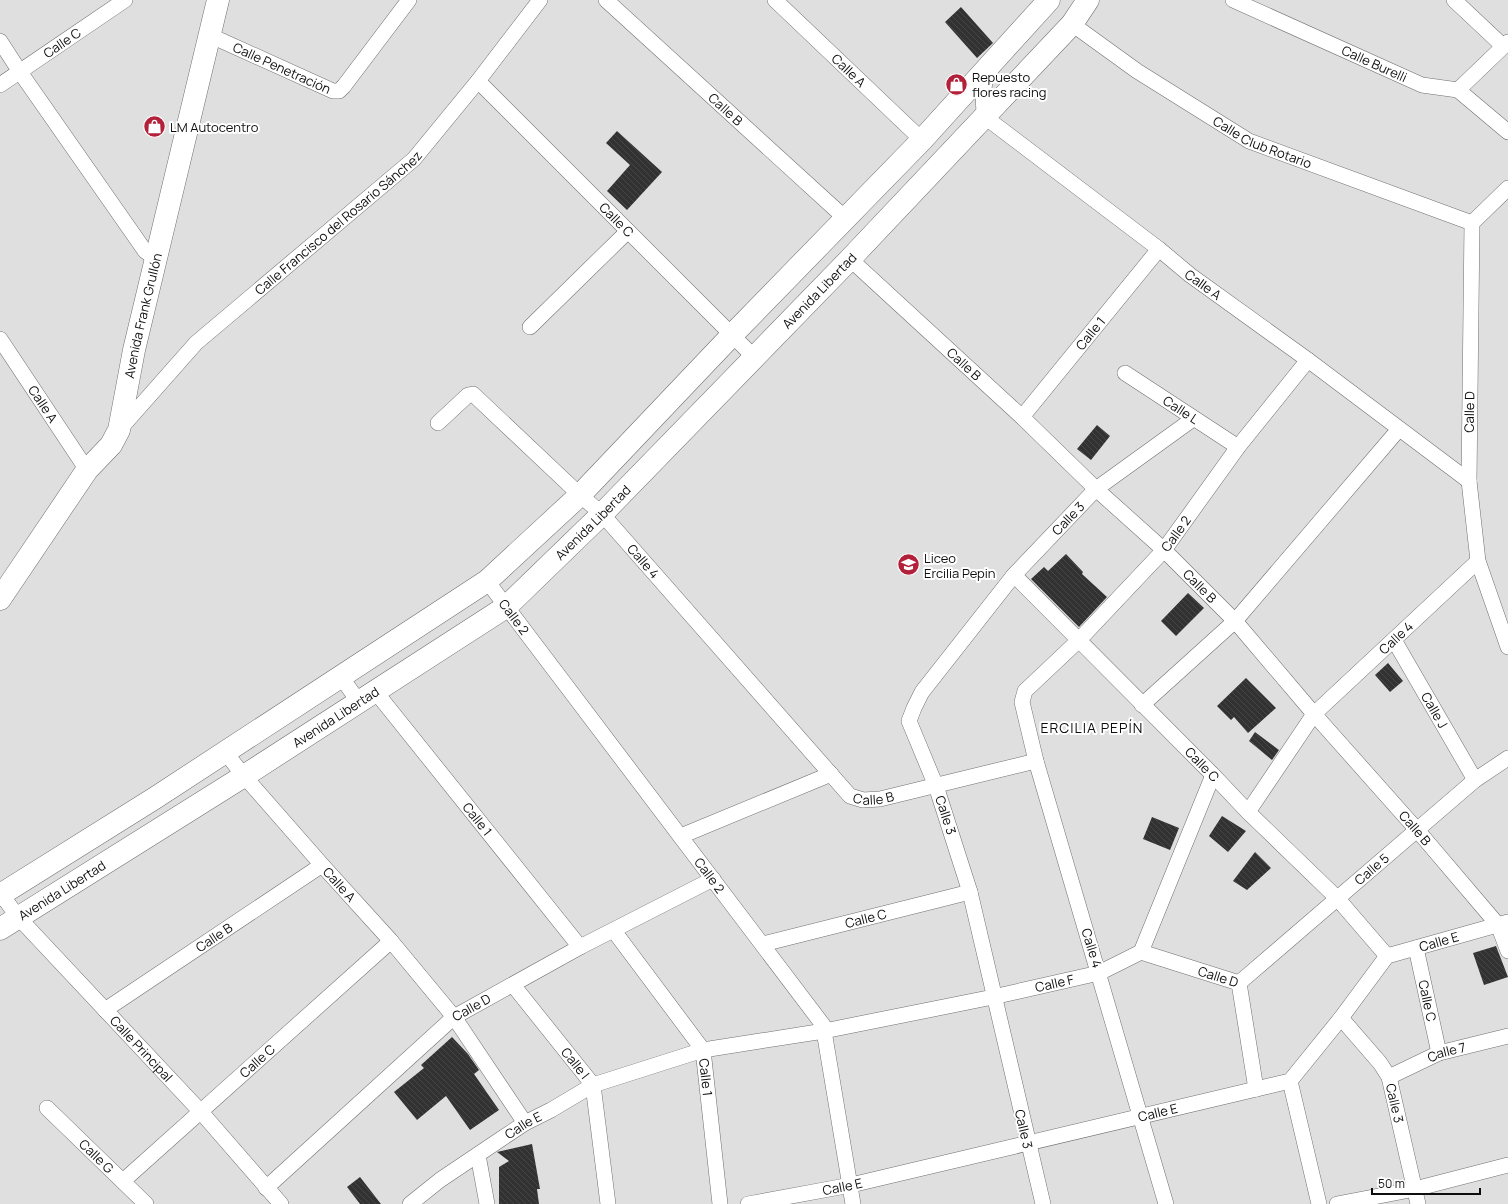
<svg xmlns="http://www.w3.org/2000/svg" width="1508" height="1204" font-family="Manrope,sans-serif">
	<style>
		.building { fill: url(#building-back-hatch) }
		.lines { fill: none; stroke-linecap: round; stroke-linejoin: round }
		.minor-casing { stroke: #707071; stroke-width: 16 }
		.primary-casing { stroke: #707071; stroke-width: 23 }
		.minor { stroke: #fff; stroke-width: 15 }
		.primary { stroke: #fff; stroke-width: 22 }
		.labels { text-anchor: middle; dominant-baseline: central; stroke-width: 4; stroke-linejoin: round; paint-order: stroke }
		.street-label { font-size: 13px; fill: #0e0e0f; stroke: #fff }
		.poi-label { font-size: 13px; fill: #0e0e0f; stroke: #fff; text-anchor: start }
		.neighbourhood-label { font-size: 14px; letter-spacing: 1px; fill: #0e0e0f; stroke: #fff }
	</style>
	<defs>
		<pattern id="building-back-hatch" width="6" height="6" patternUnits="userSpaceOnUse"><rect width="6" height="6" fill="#323233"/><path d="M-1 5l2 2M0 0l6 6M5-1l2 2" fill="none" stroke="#464647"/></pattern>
	</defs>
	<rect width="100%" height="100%" fill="#dfdfe0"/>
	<path class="building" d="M961,7L993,43L977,58L945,22Z
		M617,131L662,172L627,210L607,191L630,165L606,143Z
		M1097,425L1110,436L1091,460L1077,449Z
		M1066,554L1083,572L1082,574L1107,597L1079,627L1031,579L1044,567L1048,571Z
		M1188,593L1204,608L1176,636L1161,621Z
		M1388,663L1403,681L1390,692L1375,675Z
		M1246,678L1276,708L1248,733L1234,717L1231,720L1217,706Z
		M1255,732L1279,750L1272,760L1249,741Z
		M1222,816L1246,831L1228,852L1209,836Z
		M1152,817L1179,828L1170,850L1143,839Z
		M1255,852L1271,868L1247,890L1233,881Z
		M1496,946L1508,977L1484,985L1473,953Z
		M452,1037L468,1054L479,1070L474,1074L499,1110L470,1130L446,1096L417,1120L394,1092L424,1068L421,1065Z
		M532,1144L540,1189H537L539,1204H499V1167L509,1161L497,1152Z
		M360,1177L381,1204H360L347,1187Z"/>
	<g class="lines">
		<defs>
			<g id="minor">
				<path id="s1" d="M606,0L845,218"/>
				<path id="s2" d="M775,0L922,140"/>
				<path id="s3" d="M1233,0L1422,85L1458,90L1508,132"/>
				<path d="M1454,0L1503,46"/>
				<path id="s4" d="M1072,24L1137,71L1249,141L1472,223"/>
				<path id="s5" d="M209,35L333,91H339L344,86L409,0"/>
				<path d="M0,41L20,72L145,251L156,259"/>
				<path id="s6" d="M989,70C982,86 982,101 985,117L1159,249L1190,275L1308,360L1469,481"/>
				<path id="s7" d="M478,81L754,357"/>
				<path id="s8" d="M0,85L125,0"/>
				<path d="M1458,90L1508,42"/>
				<path d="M1508,188L1472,223L1469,481L1478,561L1508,647"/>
				<path id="s9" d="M850,259L1022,417L1096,489L1164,550L1235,621L1314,714L1418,831L1498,925L1508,951"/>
				<path d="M530,327L628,231"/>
				<path id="s10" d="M0,339L87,470"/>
				<path id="s11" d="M1125,373L1238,447"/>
				<path id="s12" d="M1022,417L1159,249"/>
				<path id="s13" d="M438,423L468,395L473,394L580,495L602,514L850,796L863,800L880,799L1036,761"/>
				<path id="s14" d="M120,429L196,343L414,159L478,81L540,0"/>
				<path id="s15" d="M1014,575L1213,775L1248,812L1337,898L1387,956"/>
				<path id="s16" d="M487,581L823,1025L853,1204"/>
				<path id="s17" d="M1394,640L1475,780"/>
				<path d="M341,677L359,702"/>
				<path id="s18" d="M375,691L580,947"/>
				<path d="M1142,705L1235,621L1399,429"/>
				<path id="s19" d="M225,752L244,776L322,865L391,941L454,1017L525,1123"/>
				<path id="s20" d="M1248,812L1314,714L1478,561"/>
				<path d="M681,836L831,774"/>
				<path id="s21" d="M1,894L18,917L201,1112L281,1204"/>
				<path id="s22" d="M614,931L703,1050L720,1204"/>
				<path id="s23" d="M763,944L970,892"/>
				<path id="s24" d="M1416,948L1439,1053"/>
				<path id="s25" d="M1141,952L1239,983L1256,1089"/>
				<path id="s26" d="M1239,983L1475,780L1508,758"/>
				<path id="s27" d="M513,985L593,1085L608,1204"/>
				<path id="s28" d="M105,1010L322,865"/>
				<path id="s29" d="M1341,1018L1380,1063L1389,1077L1418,1204"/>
				<path id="s30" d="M1389,1077L1439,1053L1508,1036"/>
				<path d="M1290,1081L1319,1204"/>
				<path id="s31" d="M47,1108L146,1204"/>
				<path d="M478,1155L487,1204"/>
				<path id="s32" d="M123,1181L391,941"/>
				<path id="s33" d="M266,1188L454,1017L580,947L713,879"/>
				<path id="s34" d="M410,1204L440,1180L501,1139L525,1123L551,1110L593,1085L703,1050L824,1031L993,997L1099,973L1141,952L1213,775"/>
				<path id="s35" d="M748,1204L851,1185L1290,1081L1341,1018L1387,956L1508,922"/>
				<path id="s36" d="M1043,1204L970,892L936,786L909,721L914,708L922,692L1014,575L1096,489L1193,419"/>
				<path id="s37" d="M1166,1204L1036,761L1022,702L1025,691L1079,640L1164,550L1238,447L1308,360"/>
				<path d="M1337,1204L1415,1189L1508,1165"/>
			</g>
			<g id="primary">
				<path id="s38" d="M0,599L87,470L111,445L119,430L134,350L218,0"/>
				<path d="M0,895L155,798L487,581L580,495L733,334L922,140L1049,0"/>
				<path id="s39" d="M0,929L244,776L506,607L602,514L850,259L1072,24L1088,0"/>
			</g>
		</defs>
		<use href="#minor" class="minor-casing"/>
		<use href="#primary" class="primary-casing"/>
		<use href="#minor" class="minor"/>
		<use href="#primary" class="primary"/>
	</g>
	<defs>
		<symbol id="shop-disc" viewBox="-11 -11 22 22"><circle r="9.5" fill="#b32039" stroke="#fff"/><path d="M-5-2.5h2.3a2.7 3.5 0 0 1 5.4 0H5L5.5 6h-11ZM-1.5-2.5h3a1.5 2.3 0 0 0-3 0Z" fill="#fff"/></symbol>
		<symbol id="school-disc" viewBox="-11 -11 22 22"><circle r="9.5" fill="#b32039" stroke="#fff"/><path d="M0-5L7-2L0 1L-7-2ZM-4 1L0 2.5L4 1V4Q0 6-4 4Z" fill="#fff"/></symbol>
	</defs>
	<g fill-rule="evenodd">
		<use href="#shop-disc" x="944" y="72" width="25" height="25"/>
		<use href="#shop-disc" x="142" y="114" width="25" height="25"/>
		<use href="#school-disc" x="896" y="552" width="25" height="25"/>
	</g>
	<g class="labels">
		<g class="street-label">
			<text stroke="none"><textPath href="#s8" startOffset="75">Calle C</textPath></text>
			<text stroke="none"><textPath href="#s3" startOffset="155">Calle Burelli</textPath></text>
			<text stroke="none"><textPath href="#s5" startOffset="80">Calle Penetración</textPath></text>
			<text stroke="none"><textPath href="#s2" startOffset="102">Calle A</textPath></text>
			<text stroke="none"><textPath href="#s1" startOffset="162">Calle B</textPath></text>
			<text stroke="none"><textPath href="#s4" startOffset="225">Calle Club Rotario</textPath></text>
			<text stroke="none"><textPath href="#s7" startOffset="196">Calle C</textPath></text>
			<text stroke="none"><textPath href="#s14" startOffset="301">Calle Francisco del Rosario Sánchez</textPath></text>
			<text stroke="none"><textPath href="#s6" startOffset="323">Calle A</textPath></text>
			<text stroke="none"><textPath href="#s39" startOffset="1045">Avenida Libertad</textPath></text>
			<text stroke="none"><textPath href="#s38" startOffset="324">Avenida Frank Grullón</textPath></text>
			<text stroke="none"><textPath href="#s12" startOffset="108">Calle 1</textPath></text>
			<text stroke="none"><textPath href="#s9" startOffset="155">Calle B</textPath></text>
			<text stroke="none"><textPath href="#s10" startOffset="78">Calle A</textPath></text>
			<text stroke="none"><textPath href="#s11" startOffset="67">Calle L</textPath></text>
			<text transform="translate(1469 412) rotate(-89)">Calle D</text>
			<text stroke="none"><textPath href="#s36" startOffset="761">Calle 3</textPath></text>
			<text stroke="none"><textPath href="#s39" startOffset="721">Avenida Libertad</textPath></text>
			<text stroke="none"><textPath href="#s37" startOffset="752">Calle 2</textPath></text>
			<text stroke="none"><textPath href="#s13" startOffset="285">Calle 4</textPath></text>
			<text stroke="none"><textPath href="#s9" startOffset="479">Calle B</textPath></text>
			<text stroke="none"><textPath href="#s16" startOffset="45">Calle 2</textPath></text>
			<text stroke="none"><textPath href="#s20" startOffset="230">Calle 4</textPath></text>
			<text stroke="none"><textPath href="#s17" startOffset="81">Calle J</textPath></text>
			<text stroke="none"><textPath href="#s39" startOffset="397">Avenida Libertad</textPath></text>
			<text stroke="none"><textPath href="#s15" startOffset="267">Calle C</textPath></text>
			<text stroke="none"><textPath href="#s13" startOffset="622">Calle B</textPath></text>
			<text transform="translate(946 815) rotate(72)">Calle 3</text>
			<text stroke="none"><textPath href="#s18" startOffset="164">Calle 1</textPath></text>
			<text stroke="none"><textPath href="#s9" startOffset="803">Calle B</textPath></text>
			<text stroke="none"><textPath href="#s26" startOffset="175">Calle 5</textPath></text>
			<text stroke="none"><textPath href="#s16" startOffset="369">Calle 2</textPath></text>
			<text stroke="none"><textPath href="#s19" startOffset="175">Calle A</textPath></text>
			<text stroke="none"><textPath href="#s39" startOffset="73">Avenida Libertad</textPath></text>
			<text stroke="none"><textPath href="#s23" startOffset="106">Calle C</textPath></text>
			<text stroke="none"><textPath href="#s28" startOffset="131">Calle B</textPath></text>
			<text stroke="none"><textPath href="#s35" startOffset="768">Calle E</textPath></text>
			<text transform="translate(1092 948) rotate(73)">Calle 4</text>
			<text stroke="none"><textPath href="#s25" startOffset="81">Calle D</textPath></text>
			<text stroke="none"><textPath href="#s34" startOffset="692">Calle F</textPath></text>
			<text stroke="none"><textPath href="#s24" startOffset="54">Calle C</textPath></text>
			<text stroke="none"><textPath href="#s33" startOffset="274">Calle D</textPath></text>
			<text stroke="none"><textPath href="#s21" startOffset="209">Calle Principal</textPath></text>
			<text stroke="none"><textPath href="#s30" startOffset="63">Calle 7</textPath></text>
			<text stroke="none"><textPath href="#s32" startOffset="180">Calle C</textPath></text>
			<text stroke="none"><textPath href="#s27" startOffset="100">Calle I</textPath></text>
			<text stroke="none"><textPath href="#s22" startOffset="176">Calle 1</textPath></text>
			<text stroke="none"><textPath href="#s29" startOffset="103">Calle 3</textPath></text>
			<text stroke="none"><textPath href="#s35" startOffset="420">Calle E</textPath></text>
			<text stroke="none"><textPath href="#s34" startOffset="138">Calle E</textPath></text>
			<text transform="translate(1024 1129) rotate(77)">Calle 3</text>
			<text stroke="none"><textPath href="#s31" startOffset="69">Calle G</textPath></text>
			<text stroke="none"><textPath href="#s35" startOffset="96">Calle E</textPath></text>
		</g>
		<g class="poi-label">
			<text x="972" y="77">Repuesto<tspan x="972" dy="15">flores racing</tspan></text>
			<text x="170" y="127">LM Autocentro</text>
			<text x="924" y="558">Liceo<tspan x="924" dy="15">Ercilia Pepin</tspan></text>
		</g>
		<g class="neighbourhood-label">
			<text x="1092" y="727">ERCILIA PEPÍN</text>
		</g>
	</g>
	<path d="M1372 1188v6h108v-6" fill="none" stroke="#0e0e0f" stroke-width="2"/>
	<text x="1378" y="1188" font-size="12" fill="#0e0e0f" stroke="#ffffff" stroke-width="3" paint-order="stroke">50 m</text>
</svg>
